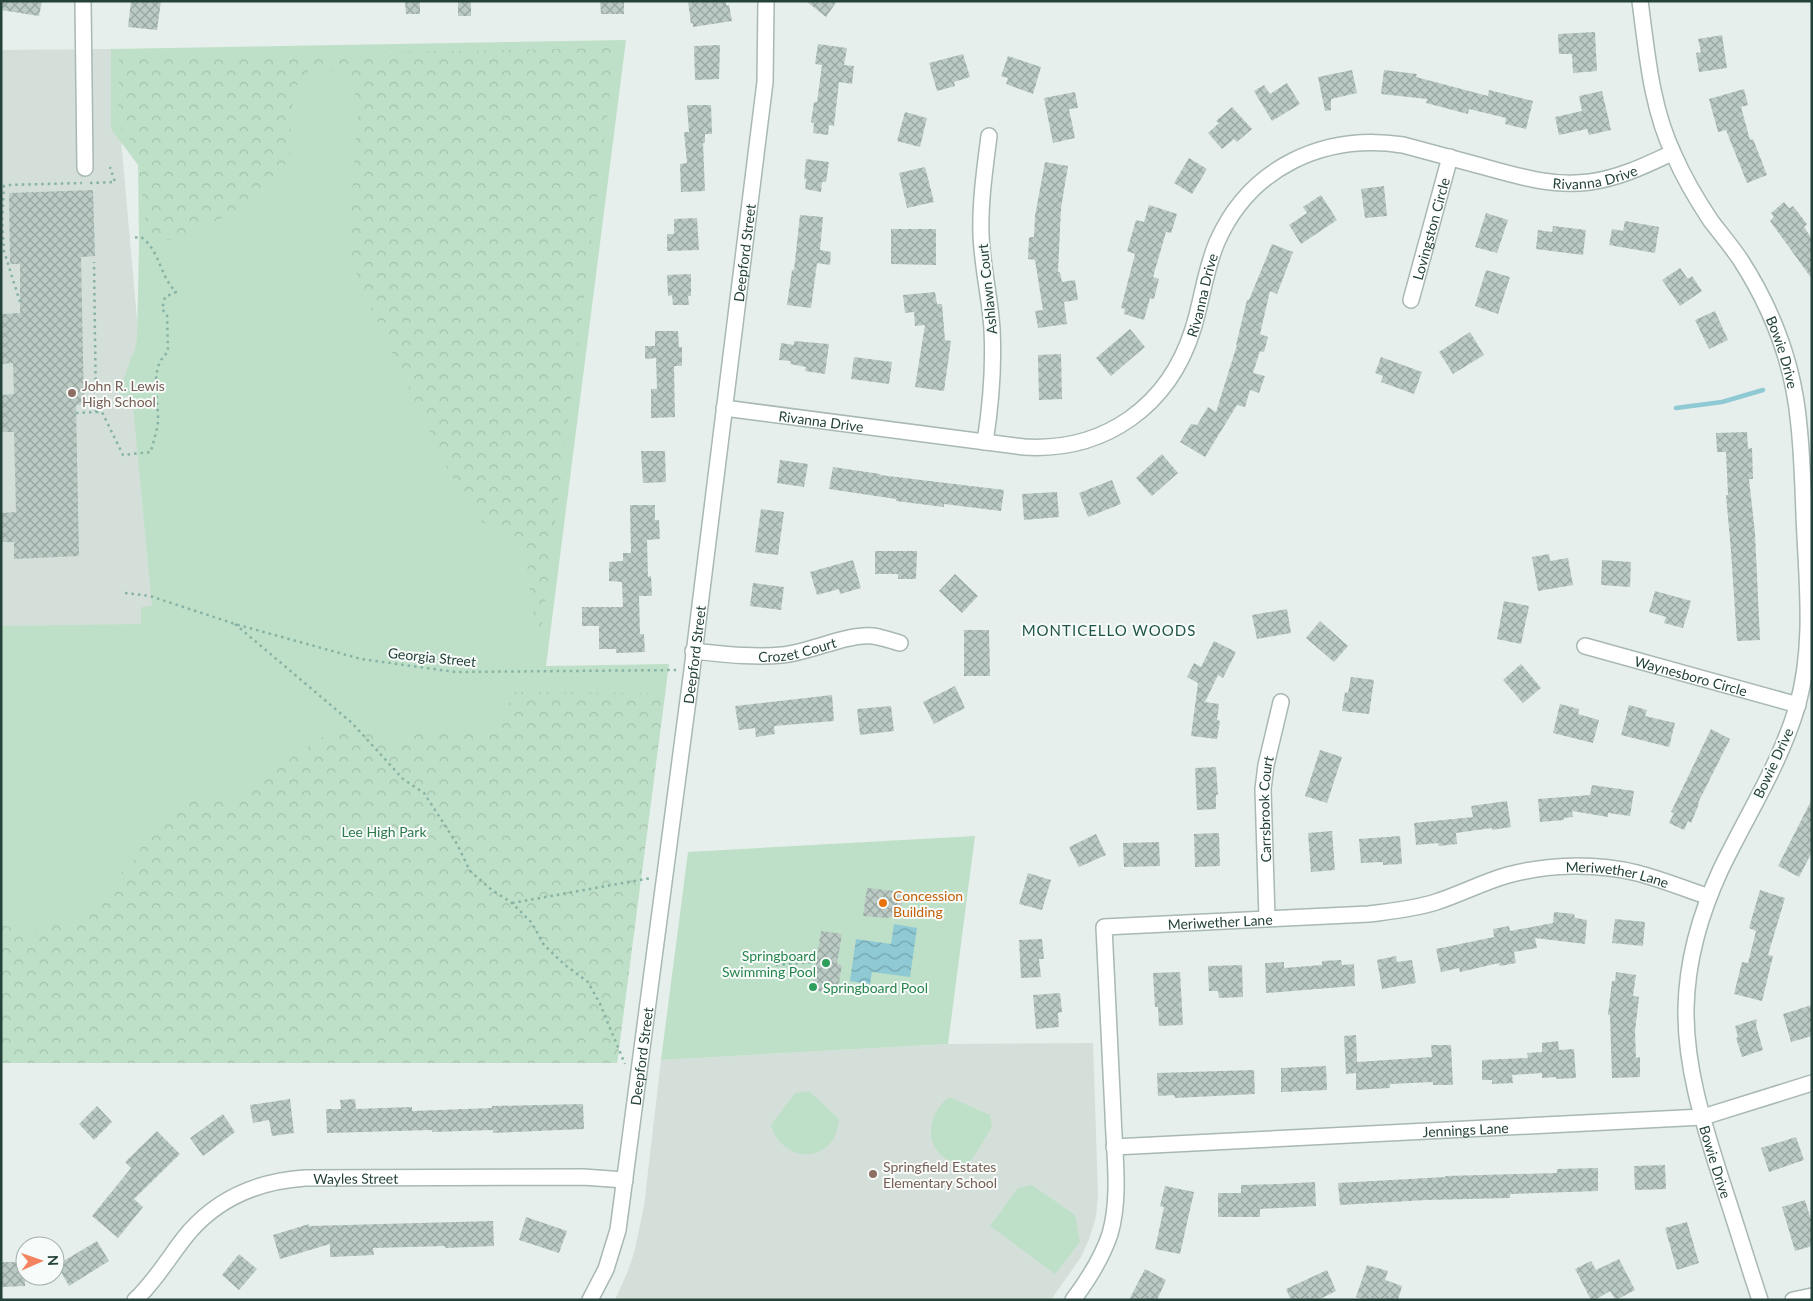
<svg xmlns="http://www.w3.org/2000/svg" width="1813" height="1301" font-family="Lato,sans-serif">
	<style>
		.built { fill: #d4dfda }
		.green { fill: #bfe0c8 }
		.forest { fill: url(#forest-crowns) }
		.water { fill: url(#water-waves) }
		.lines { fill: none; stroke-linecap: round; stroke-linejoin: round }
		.stream { stroke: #8ec9d4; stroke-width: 4.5 }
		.building { fill: url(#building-cross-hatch) }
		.minor-casing { stroke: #a8b8b2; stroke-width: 18 }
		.path { stroke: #86b3a5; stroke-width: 2.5; stroke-dasharray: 2.5 4; stroke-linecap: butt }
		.minor { stroke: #fff; stroke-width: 15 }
		.education-dot { fill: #8d6e63; stroke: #f7fbf9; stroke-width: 2 }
		.food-dot { fill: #e8710a; stroke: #f7fbf9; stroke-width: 2 }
		.leisure-dot { fill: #2e9e5b; stroke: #f7fbf9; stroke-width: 2 }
		.labels { text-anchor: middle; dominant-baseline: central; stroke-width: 4; stroke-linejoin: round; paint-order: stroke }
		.street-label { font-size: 14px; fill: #24423a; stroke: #f7fbf9 }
		.education-label { font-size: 14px; fill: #785e54; stroke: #f7fbf9; text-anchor: start }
		.park-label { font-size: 14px; fill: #2d7a4b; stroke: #f7fbf9 }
		.food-label { font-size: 14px; fill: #c56008; stroke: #f7fbf9; text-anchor: start }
		.leisure-label { font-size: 14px; fill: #27864d; stroke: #f7fbf9; text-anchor: end }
		.neighbourhood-label { font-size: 15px; letter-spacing: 1px; fill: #1f5548; stroke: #f7fbf9 }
	</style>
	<defs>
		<pattern id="forest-crowns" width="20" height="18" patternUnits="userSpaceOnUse" patternTransform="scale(1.25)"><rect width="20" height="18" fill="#bfe0c8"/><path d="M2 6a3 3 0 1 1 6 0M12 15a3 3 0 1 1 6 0" fill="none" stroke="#a4c1ad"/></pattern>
		<pattern id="water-waves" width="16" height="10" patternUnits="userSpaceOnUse" patternTransform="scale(1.25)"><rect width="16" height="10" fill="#8ec9d4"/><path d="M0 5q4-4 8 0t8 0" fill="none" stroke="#74a5ad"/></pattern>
		<pattern id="building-cross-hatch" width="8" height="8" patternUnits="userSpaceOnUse" patternTransform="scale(1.25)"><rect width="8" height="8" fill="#bbcac4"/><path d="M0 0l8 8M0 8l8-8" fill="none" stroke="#98a6a0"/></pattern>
	</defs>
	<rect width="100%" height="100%" fill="#e6efeb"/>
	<path class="built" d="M113,49L174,736L1,738V50Z
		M1093,1043L1098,1195L1096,1216L1090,1237L1081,1257L1051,1300H615L627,1273L634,1253L644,1206L661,1060L948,1044Z"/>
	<path class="green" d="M626,40L546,666L669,664L617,1063H1V626L141,624V609L142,607L152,606L132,395L123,396L119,393L132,355L134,354L137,339L139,244L138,165L111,129V49Z
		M975,836L948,1044L661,1060L688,852Z
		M809,1091L839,1119C838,1126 837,1135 832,1141C813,1166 778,1153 771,1125L795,1093Z
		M949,1097L990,1115L992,1127L969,1164C927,1165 919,1121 949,1097Z
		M1032,1185L1075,1215L1080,1242L1055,1274L990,1226L1018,1188Z"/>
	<path class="forest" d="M616,48L540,641L531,600L525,545L482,522L449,472L361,287L348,247L359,100L341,71L309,70L296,87L291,114L290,158L252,206L205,225L178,241L148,238L136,147L118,124L119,57Z
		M515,692L665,693L617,1063H1V923L20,933L89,917L106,889L134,860L156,823L185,796L236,795L336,728H371L389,749L418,729L477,732L498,725Z"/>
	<path class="water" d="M894,924L917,928L910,977L872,972L870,984L850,981L856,939L891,944Z"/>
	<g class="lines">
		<path class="stream" d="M1676,408L1722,402L1763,390"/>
	</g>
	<path class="building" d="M1,1H42L39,16L1,10Z
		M131,1H161L157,30L128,27Z
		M405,1H420V14H406Z
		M458,1H471V16H458Z
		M600,1H624V14H601Z
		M688,1H726V5H729L732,21L693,27V23L691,24Z
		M806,1H837L826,17Z
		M1595,32L1597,71L1573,73L1572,54H1559L1558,34Z
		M1722,35L1727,68L1699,72L1696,53L1701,52L1698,39Z
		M818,44L847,48L844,65L854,66L852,84L839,82L834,126L829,125L828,135L813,133L814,123L811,122L814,102H817L822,65L815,64Z
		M720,45L719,79L695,80L694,46Z
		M963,54L970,77L954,82L955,86L937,91L929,63Z
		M1008,56L1041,67L1033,94L1006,84L1008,78L1001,76Z
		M1352,70L1357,93L1331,99V110L1325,111L1318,77Z
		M1384,70L1417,74L1416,77L1488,96L1489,90L1533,101L1526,129L1505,124L1506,118L1469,109L1468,114L1426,103L1427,99L1381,94Z
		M1287,83L1300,104L1272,121L1254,91L1264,85L1270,94Z
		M1744,89L1748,105L1741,107L1750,140L1753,139L1767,175L1747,183L1726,130L1718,132L1709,99Z
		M1602,91L1611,130L1589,135L1587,129L1559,135L1555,117L1582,111L1579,96Z
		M1075,92L1078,108L1069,109L1075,138L1053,143L1044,98Z
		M687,105H711L712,134H705V143H703L705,191L681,192L680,164L687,163L684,132H689Z
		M1232,107L1252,129L1237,142L1234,139L1222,149L1208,133L1219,123L1216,121Z
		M905,112L927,118L920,147L897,141Z
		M1189,158L1207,169L1192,194L1174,183Z
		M806,159L829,162L826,182H822L821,192L805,189L806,179H804Z
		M1045,162L1068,166L1061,208L1058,272H1060L1062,282L1075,280L1078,300L1064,302L1067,324L1038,328L1035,311L1043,310L1035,260L1028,259L1029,237H1034L1035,216Z
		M925,167L934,202L907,208L899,173Z
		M1384,186L1387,216L1365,218L1361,189Z
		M93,190L95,256L81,257L84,404L76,405L79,556L14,559V542H1V513L16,512L14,432H1V395L14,394L13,363L1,364V314L20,313V264H10L9,193Z
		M1321,195L1337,220L1301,244L1289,225L1307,213L1303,207Z
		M1784,202L1789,208L1793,206L1807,224L1804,227L1812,239V279L1770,221L1774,217L1771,213Z
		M1149,205L1177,214L1171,233L1166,232L1153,277L1159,279L1154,299L1150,298L1144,320L1124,314L1125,309L1121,308L1135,254L1127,251L1136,220L1144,222Z
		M1486,213L1508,220L1497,253L1475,247Z
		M800,215L823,217L820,250L831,252L830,265L817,263L811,308L787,305L792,270H794Z
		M697,218L699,250L667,251V234H674V219Z
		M1625,221L1659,227L1655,253L1609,245L1612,229L1623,231Z
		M1553,226L1586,230L1583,255L1536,249L1538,230L1552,232Z
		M891,229H936V265L891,264Z
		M1272,244L1293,252L1277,294L1270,291L1260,334L1268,337L1264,352L1260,351L1253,373L1265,376L1259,393L1250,390L1245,407L1237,405L1205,457L1180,442L1191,424L1197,425L1208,407L1216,412L1237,345H1236L1247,300H1249Z
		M1680,268L1688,279L1692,276L1702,291L1680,306L1662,280Z
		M1486,270L1510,277L1498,314L1475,306Z
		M691,274V296H688L689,305H673L672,295L668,296L667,275Z
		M935,292L937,304H942L945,340L951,341L944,391L915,387L925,325L915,326L914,312L905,313L903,295Z
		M1715,311L1728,340L1709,349L1695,320Z
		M1130,329L1145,347L1111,376L1096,358Z
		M655,331H678L679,347H682V366H674L675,417L651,418V389H657L656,358L645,359V346H655Z
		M1470,332L1484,355L1453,374L1439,352Z
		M794,341L829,344L825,374L805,371L806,367L790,364L791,361L779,360L781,343L794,345Z
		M1061,354L1062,399L1039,400L1038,355Z
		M854,357L892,362L889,384L851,379Z
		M1381,357L1422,372L1414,394L1381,382L1383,376L1375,373Z
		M1747,432L1748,449L1752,448L1753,479H1749L1755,533L1760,640L1737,641L1731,551L1726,495H1728L1726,452H1717L1716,433Z
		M641,451H665L666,482L643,483Z
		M1162,454L1178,473L1152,496L1136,478Z
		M780,460L808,464L804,487L777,483Z
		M833,467L880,474V475L1004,490L1001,511L944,504V507L896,501V499L829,489Z
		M1112,480L1121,504L1088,517L1079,493Z
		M1057,492L1059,517L1024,520L1022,494Z
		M630,505H655V520H659L660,539L647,540L648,577L651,576L652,596H639L640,634H644L645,652L616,653V649H599V626H582V607H623L622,582L609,581V562L623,561V553H631Z
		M761,509L784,512L778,555L755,552Z
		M875,551H917L916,579H898V574H875Z
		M1549,554L1550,561L1568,558L1573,585L1538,591L1532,557Z
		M853,560L861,588L840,594L839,589L817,595L810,572Z
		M1602,560L1631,562L1630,587L1601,585Z
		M955,574L978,596L962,613L939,591Z
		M753,583L784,587L781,610L750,606Z
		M1655,591L1691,601L1683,628L1664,623L1666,617L1649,612Z
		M1504,601L1529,606L1521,644L1497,639Z
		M1287,609L1291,633L1257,639L1252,615Z
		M1320,621L1348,646L1334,662L1306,638Z
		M964,630H989L990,676H964Z
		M1214,641L1236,652L1223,678L1218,675L1205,702L1219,704L1217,720L1220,721L1217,739L1191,736L1198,683L1187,677L1194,663L1201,667Z
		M1521,664L1541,688L1523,703L1503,680Z
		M1351,677L1374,680L1369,714L1342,711L1345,692L1348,693Z
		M955,686L965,708L934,724L923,702Z
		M832,695L834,721L774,726L775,734L756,737L755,728L739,730L735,706Z
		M1560,704L1579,709L1578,714L1599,720L1593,743L1553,733Z
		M1629,705L1647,710L1645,716L1675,723L1669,747L1621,735Z
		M891,706L894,731L860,735L857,709Z
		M1711,729L1730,739L1698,803L1699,804L1691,823L1688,821L1684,830L1669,823L1674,813L1671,812Z
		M1320,750L1342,757L1327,803L1305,796Z
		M1216,767L1218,795H1216V809L1197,810L1195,768Z
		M1592,785L1634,791L1630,816L1608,813V817L1572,811L1573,817L1564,818V820L1540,822L1538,799L1590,795Z
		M1812,799V852L1799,877L1778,866Z
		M1507,801L1511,827L1492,830V828L1456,833L1457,844L1439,846L1438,843L1416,845L1414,823L1473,817L1471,806Z
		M1332,831L1335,870L1311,872L1308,833Z
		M1219,833L1220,866L1195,867L1194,834Z
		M1096,834L1106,855L1079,867L1069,847Z
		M1400,836L1402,864L1383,865V862L1361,863L1359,839Z
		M1159,842L1160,866L1124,867L1123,843Z
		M1028,873L1051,880L1042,910L1019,904Z
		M867,888L903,892L901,914L887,918L863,916Z
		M1760,890L1785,898L1768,955L1773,956L1762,1001L1734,994L1742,962L1748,963L1756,931L1749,928Z
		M1554,912L1574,914L1575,918L1587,920L1585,944L1535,938L1537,948L1514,952L1516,963L1500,966L1499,963L1460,972L1459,968L1441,972L1436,949L1494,937L1493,929L1509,926L1510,931L1553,923Z
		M1615,919L1645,922L1643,946L1612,943Z
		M821,931L842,934L837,964L842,965L837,994L812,990Z
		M1042,939L1044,959H1039L1041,977L1021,978L1019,940Z
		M1396,956L1397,962L1412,960L1416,983L1382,989L1377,960Z
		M1341,960L1342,965L1354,964L1355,986L1266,993L1265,963L1284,962V968L1322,965V961Z
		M1242,965L1243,997L1219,998L1218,991H1209L1208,966Z
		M1180,972L1183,1025L1159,1026L1158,1007H1155L1153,973Z
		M1616,972L1636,975L1633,996L1639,997L1635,1031L1636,1058L1640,1057V1077L1612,1078L1610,1015H1608L1612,981H1615Z
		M1060,993L1062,1012L1058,1013L1059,1027L1036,1029L1033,995Z
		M1812,1005V1036L1791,1042L1783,1014Z
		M1757,1019L1756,1025L1763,1050L1742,1057L1736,1038L1738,1037L1735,1026Z
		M1356,1035L1357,1062L1432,1057L1431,1045H1451L1453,1085H1433V1082L1390,1084V1088L1356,1090V1073L1346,1074L1344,1036Z
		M1558,1041L1559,1050L1574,1049L1576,1078L1556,1079V1077L1542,1078V1073L1512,1075L1513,1083L1492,1084V1080H1482V1060L1528,1058L1527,1053L1542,1052V1043Z
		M1326,1066L1327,1090L1281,1092V1068Z
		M1254,1070L1255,1094L1175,1098L1174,1095L1158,1096L1157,1073Z
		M290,1099L294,1133L272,1136L269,1120L253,1123L250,1105Z
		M355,1099L356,1109L412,1107V1111L492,1108V1106L583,1104L584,1129L493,1133V1130L432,1132V1130L327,1133L326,1109H341L340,1100Z
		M97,1106L112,1122L94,1140L79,1124Z
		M223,1114L235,1132L203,1156L190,1138Z
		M157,1131L180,1154L134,1199L143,1207L118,1238L92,1216L131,1168L125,1162Z
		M1796,1137L1804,1160L1769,1172L1761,1148Z
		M1665,1165L1666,1189L1635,1190L1634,1166Z
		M1598,1168V1191L1510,1194V1198L1426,1200L1340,1205L1338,1183L1445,1177V1176L1557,1173V1169Z
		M1315,1182L1316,1206L1260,1209V1217H1218V1193H1241V1185L1280,1184Z
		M1165,1186L1194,1192L1180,1254L1155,1249L1164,1207L1160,1206Z
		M1805,1200L1812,1223V1246L1795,1251L1782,1207Z
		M526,1217L567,1231L559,1253L519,1240Z
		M493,1221L494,1246L445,1248V1246L373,1248L374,1255L330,1257V1244L280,1259L273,1235L309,1224V1226Z
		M1687,1222L1699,1263L1677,1270L1665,1228Z
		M97,1241L109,1261L69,1286L57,1265Z
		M239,1254L257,1269L239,1290L222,1275Z
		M1619,1259L1635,1290L1616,1300L1610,1291L1595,1300H1591L1575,1269L1591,1261L1596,1270Z
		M1,1262H25V1286L1,1287Z
		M1367,1265L1388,1271L1385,1280L1402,1286L1398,1300H1364L1356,1297Z
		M1145,1269L1166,1280L1157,1300H1129Z
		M1327,1270L1336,1291L1318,1300H1291L1286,1289Z"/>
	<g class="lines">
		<defs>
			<g id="minor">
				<path d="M83,1L85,168"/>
				<path id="s1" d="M1640,1C1647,53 1651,107 1674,155C1684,178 1697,200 1711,221C1721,234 1731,246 1740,259C1773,310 1794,366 1799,426C1803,463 1803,500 1805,536C1808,594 1813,651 1797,707C1780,764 1747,815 1721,869C1701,912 1687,959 1686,1008C1685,1068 1704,1125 1722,1182C1735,1221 1747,1261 1760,1300"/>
				<path id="s2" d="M1411,300L1450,157"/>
				<path id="s3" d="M724,408L1024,447C1105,452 1169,406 1193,329C1202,301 1205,270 1217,242C1250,167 1324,133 1403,145C1429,152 1455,159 1481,166C1517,176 1552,187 1590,182C1620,178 1646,165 1672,153"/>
				<path d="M985,442C991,404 994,367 992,329C990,297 982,266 981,234C980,201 985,168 989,136"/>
				<path id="s4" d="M1585,646L1798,705"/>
				<path id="s5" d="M693,651C723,654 753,658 782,655C812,652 844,634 873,636C882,637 891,641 900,643"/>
				<path id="s6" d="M1267,918L1263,789L1266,765L1281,702"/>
				<path id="s7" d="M1114,1147L1703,1117L1812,1083"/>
				<path id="s8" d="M135,1300C157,1280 171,1253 190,1231C220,1197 261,1181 305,1178L583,1177L625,1180"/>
				<path id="s9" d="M590,1300L606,1269L618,1230L692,670L765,82L766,1"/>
				<path id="s10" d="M1073,1300C1088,1280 1102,1258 1110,1234C1121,1196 1114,1152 1113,1113C1110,1051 1107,989 1104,927L1369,914C1392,911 1414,909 1436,902C1461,894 1483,882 1508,875C1549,864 1595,863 1637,873C1661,879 1685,889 1709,897"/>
				<path d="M1793,1300L1812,1296"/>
			</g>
		</defs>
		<use href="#minor" class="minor-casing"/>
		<path class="path" d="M90,183L115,182L110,167
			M20,302L4,251L2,222L4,186L7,185L82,183
			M96,412H102L123,455L151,452C153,442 157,432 158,422C159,399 148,369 168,352L167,315L162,309L165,297L176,292C160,277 160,250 141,237L131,238
			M76,413L96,412L94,262
			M125,593L150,596L235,624L361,659L455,672L678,670
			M235,624L352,723L403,779L424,793L457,844L470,871L492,890L512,903L532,923L544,945L565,965L588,982L600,1004L625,1064
			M512,903L651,878
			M776,965L816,962"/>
		<use href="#minor" class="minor"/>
	</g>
	<g class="education-dot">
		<circle cx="72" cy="393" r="5"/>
		<circle cx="873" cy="1174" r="5"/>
	</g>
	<circle class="food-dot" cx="883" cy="903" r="5"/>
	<g class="leisure-dot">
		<circle cx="826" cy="963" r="5"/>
		<circle cx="813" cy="987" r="5"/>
	</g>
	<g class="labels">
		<g class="street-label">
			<text stroke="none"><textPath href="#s3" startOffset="1040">Rivanna Drive</textPath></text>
			<text stroke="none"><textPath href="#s2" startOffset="74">Lovingston Circle</textPath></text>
			<text stroke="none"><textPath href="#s9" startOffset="1061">Deepford Street</textPath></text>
			<text transform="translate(987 289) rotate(-96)">Ashlawn Court</text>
			<text stroke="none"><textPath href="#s3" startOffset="561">Rivanna Drive</textPath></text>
			<text stroke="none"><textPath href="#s1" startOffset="385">Bowie Drive</textPath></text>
			<text stroke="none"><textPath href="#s3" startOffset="98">Rivanna Drive</textPath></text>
			<text stroke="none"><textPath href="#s5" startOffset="105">Crozet Court</textPath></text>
			<text stroke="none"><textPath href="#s9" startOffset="656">Deepford Street</textPath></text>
			<text transform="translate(432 657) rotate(6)">Georgia Street</text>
			<text stroke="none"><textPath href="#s4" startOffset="110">Waynesboro Circle</textPath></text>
			<text transform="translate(1773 763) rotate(-65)">Bowie Drive</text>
			<text stroke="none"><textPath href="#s6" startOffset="109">Carrsbrook Court</textPath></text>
			<text stroke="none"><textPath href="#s10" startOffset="905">Meriwether Lane</textPath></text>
			<text stroke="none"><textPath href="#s10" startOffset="500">Meriwether Lane</textPath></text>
			<text stroke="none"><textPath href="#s9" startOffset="251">Deepford Street</textPath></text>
			<text stroke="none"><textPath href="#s7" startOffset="352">Jennings Lane</textPath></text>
			<text stroke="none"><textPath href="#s1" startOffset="1224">Bowie Drive</textPath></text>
			<text stroke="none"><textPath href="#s8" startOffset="269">Wayles Street</textPath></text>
		</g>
		<g class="education-label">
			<text x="82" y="385">John R. Lewis<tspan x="82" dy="16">High School</tspan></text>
			<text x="883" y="1166">Springfield Estates<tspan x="883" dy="16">Elementary School</tspan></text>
		</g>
		<g class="park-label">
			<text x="384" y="831">Lee High Park</text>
		</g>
		<g class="food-label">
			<text x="893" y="895">Concession<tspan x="893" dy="16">Building</tspan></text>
		</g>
		<g class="leisure-label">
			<text x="816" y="955">Springboard<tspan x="816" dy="16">Swimming Pool</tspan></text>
			<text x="823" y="987" text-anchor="start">Springboard Pool</text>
		</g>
		<g class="neighbourhood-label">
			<text x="1109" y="630">MONTICELLO WOODS</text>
		</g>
	</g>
	<rect width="1813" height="1301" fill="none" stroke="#24423a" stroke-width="5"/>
	<g transform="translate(40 1261) rotate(88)"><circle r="24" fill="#f7fbf9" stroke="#a3b1ad"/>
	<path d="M0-4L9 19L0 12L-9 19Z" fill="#f4845f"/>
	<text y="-8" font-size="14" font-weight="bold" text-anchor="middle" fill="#24423a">N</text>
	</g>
</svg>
